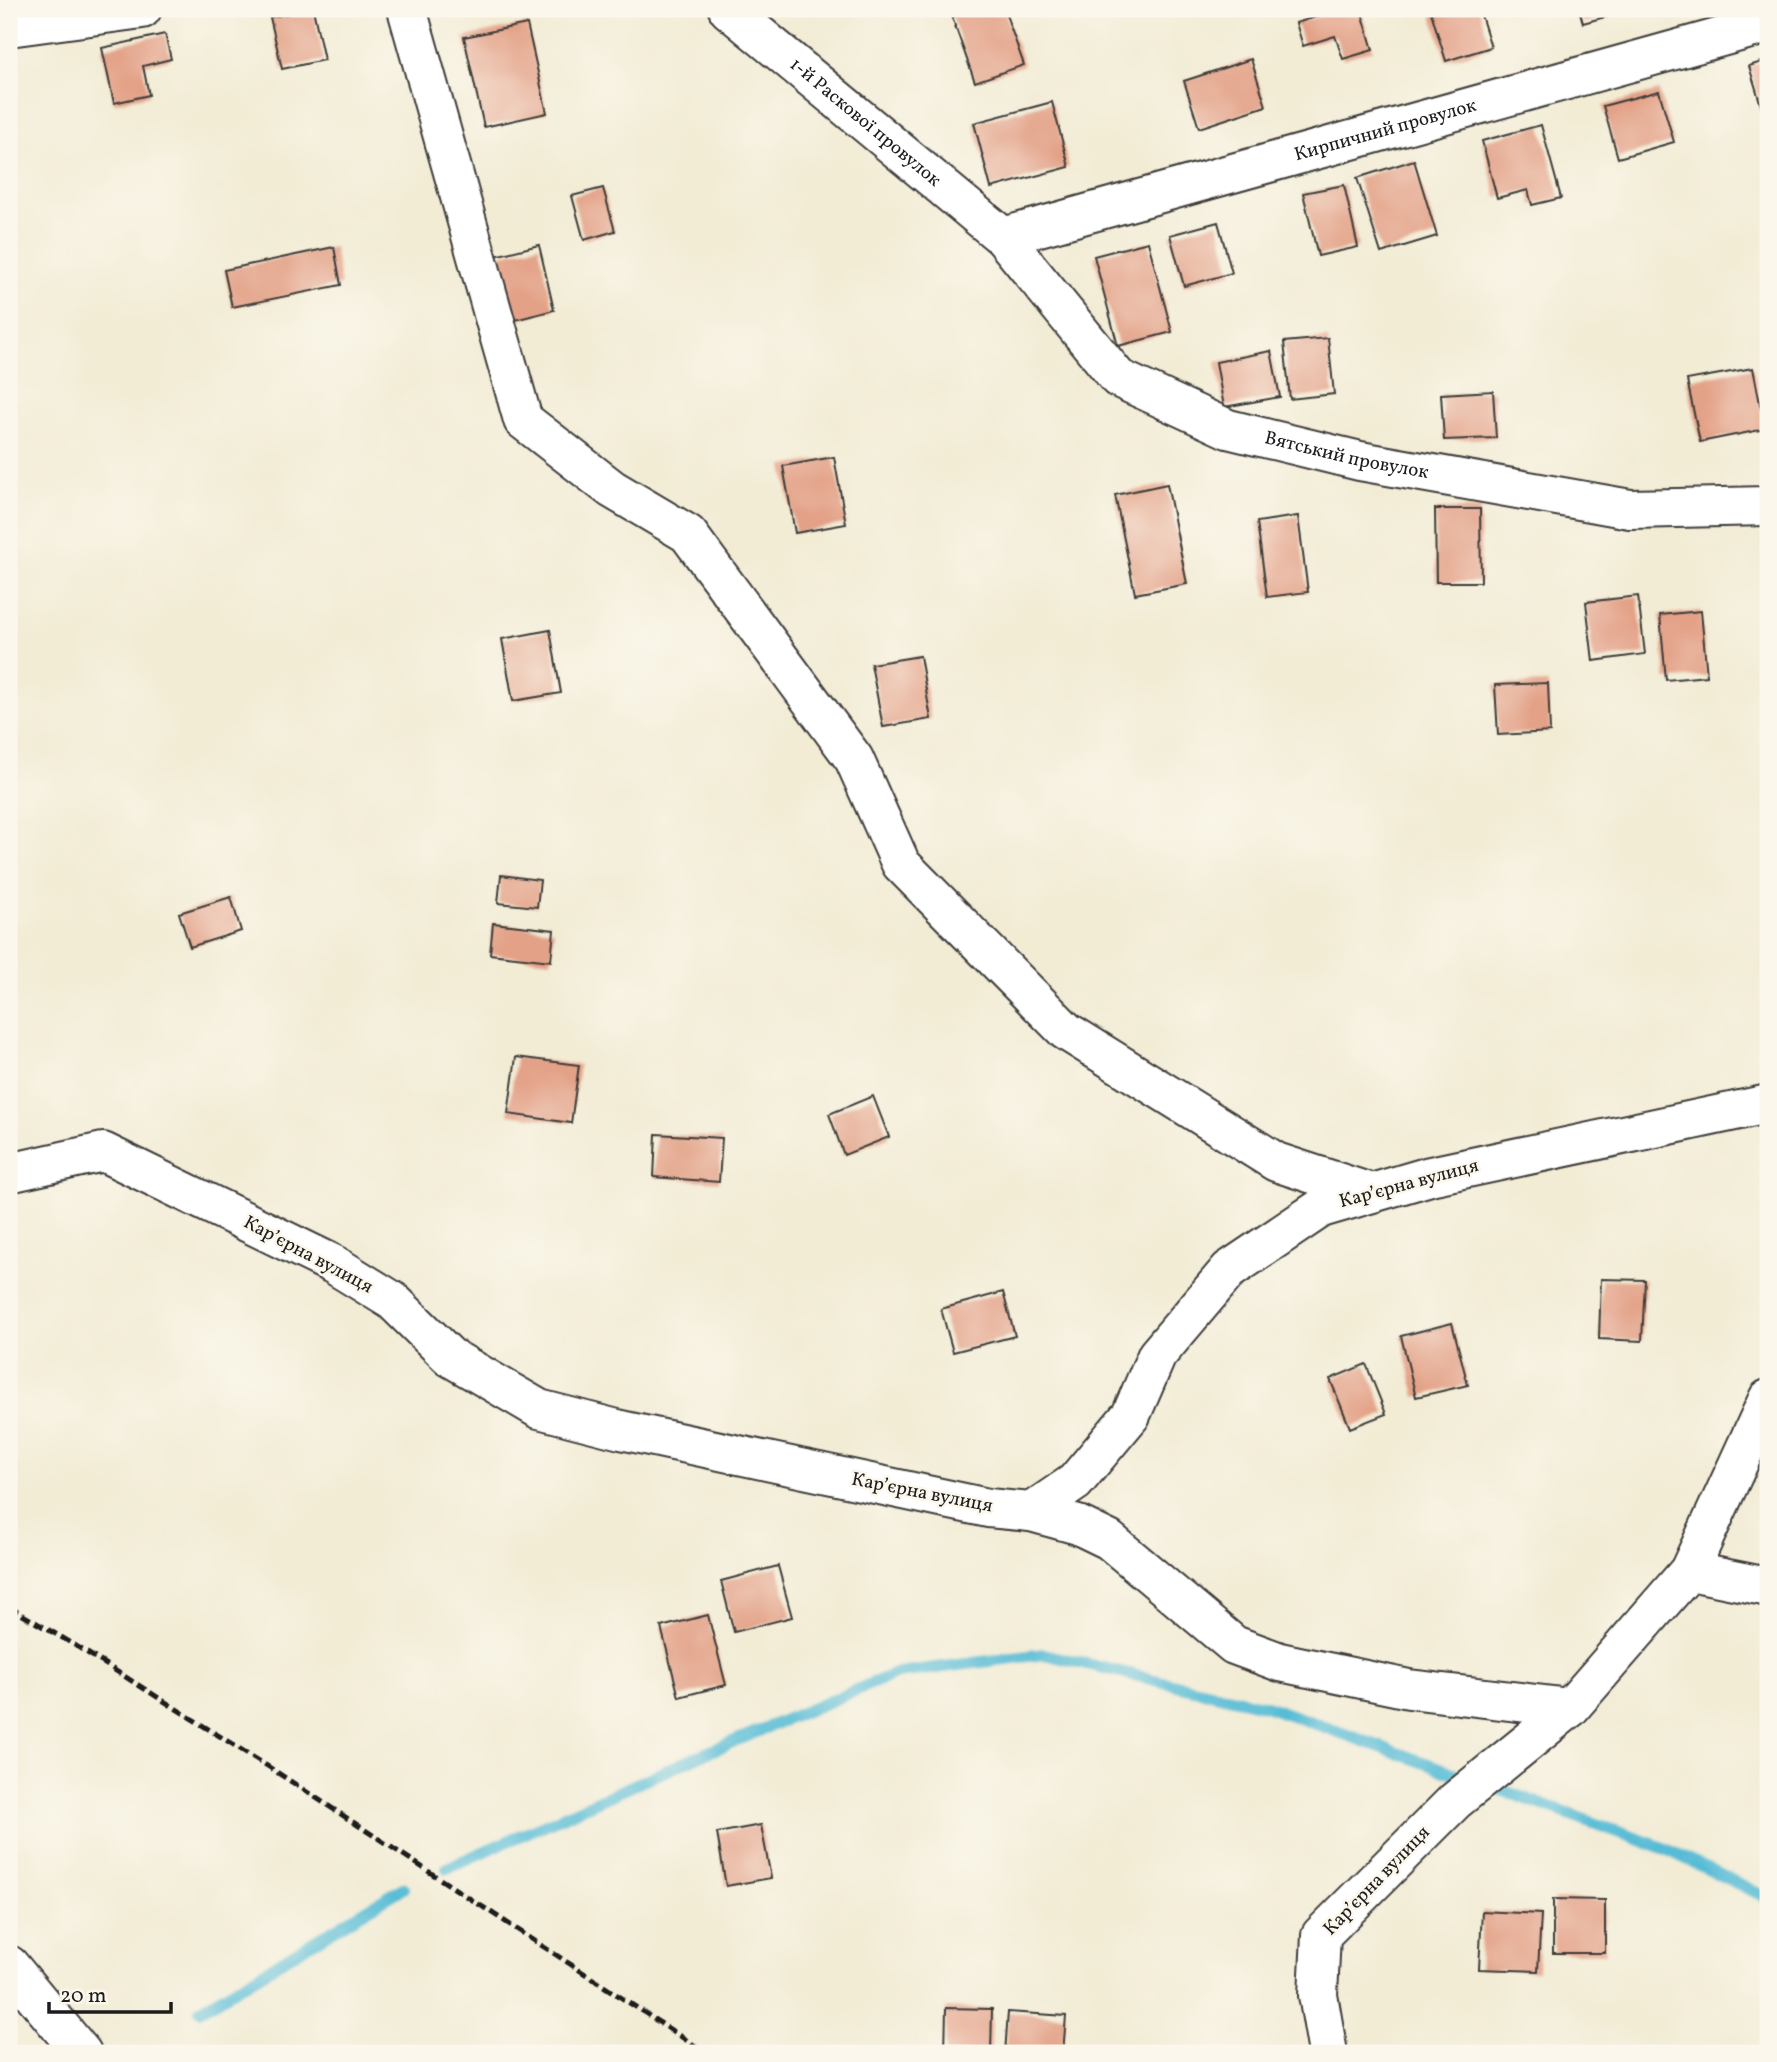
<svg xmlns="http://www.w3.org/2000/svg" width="1777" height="2062" font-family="Vollkorn,serif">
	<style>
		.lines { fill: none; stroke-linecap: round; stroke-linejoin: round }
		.stream { stroke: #57bcd5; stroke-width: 12 }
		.building { fill: #e3a187 }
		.minor-casing { stroke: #3c3b38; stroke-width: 42 }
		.minor { stroke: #fff; stroke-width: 38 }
		.rail { stroke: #1c1c1c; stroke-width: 5; stroke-dasharray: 10 5; stroke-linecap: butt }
		.labels { text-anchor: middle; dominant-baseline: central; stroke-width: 5; stroke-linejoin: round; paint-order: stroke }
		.street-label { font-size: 19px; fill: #1c1c1c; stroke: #fbf7ec }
	</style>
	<rect width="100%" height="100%" fill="#fbf7ec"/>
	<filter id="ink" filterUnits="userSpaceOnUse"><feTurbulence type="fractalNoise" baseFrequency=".0143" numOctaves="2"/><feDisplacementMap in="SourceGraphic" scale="14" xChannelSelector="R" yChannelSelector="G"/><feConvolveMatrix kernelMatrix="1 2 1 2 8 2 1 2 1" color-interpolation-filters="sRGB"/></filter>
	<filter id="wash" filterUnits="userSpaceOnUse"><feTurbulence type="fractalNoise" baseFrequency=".00686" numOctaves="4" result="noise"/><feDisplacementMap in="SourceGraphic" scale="28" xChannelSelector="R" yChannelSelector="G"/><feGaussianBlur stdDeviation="1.57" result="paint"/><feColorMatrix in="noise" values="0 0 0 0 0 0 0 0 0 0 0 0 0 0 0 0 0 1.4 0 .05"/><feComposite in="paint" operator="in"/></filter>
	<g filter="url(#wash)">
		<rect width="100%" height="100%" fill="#f2ecd5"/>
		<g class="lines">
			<path class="stream" d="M447,1868L699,1756L897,1673L1044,1654L1266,1706L1666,1849L1768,1898
				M200,2010L403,1888"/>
		</g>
		<g id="blocks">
			<path class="building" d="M313,9L324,60L282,69L270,17Z
				M975,9H1004L1024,65L975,82L952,17Z
				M1343,9H1361L1373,50L1343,59L1335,36L1303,46L1296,23Z
				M1430,9H1479L1491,47L1446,61Z
				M1579,9H1631V10L1583,23Z
				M527,24L547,113L484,127L464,37Z
				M165,34L171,59L143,66L149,95L114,103L102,48Z
				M1251,59L1266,106L1199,128L1184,81Z
				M1768,60V122H1766L1749,66Z
				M1659,91L1674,142L1618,158L1603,106Z
				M1052,102L1069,167L991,188L974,123Z
				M1541,125L1561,198L1532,205L1528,190L1497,198L1482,141Z
				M1414,160L1437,236L1381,253L1357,178Z
				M1344,185L1358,247L1318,256L1303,193Z
				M603,188L615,231L584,240L572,196Z
				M1218,222L1232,273L1184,286L1170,235Z
				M1148,242L1172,332L1118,346L1094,256Z
				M539,245L554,310L507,322L491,257Z
				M334,247L341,285L232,307L224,270Z
				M1328,338L1334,394L1290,399L1284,342Z
				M1271,351L1280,397L1224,407L1216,362Z
				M1753,368L1765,429L1700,442L1687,380Z
				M1493,391L1496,438L1444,440L1441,394Z
				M834,457L846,524L795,533L783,466Z
				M1167,484L1187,584L1135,594L1115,495Z
				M1435,509H1480L1481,582H1436Z
				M1298,516L1308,592L1267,597L1257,522Z
				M1638,596L1645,654L1593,661L1586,602Z
				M1701,611L1707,676L1666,680L1660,615Z
				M550,630L561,693L513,701L502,639Z
				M920,656L931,719L883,727L871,664Z
				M1548,683L1550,732L1498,735L1495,685Z
				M501,875L540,880L537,907L498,903Z
				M231,897L241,931L190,947L179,913Z
				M493,923L554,930L551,961L490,954Z
				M516,1057L579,1065L571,1123L508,1114Z
				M873,1096L889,1137L844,1155L829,1114Z
				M656,1134L722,1138L719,1182L654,1177Z
				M1601,1279L1645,1280L1642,1341L1599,1339Z
				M1003,1292L1015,1336L953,1352L941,1309Z
				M1452,1323L1468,1385L1416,1397L1401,1336Z
				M1366,1364L1386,1414L1350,1428L1330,1379Z
				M778,1566L792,1617L734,1632L721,1581Z
				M708,1615L726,1685L679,1697L661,1627Z
				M761,1825L771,1878L726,1886L717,1833Z
				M1553,1899L1605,1900V1953H1553Z
				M1482,1911L1541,1914L1538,1971L1479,1969Z
				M946,2008L992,2009L991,2053H945Z
				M1008,2012L1066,2016L1063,2053H1005Z"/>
		</g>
	</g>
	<g filter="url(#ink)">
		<use href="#blocks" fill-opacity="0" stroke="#3c3b38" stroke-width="2"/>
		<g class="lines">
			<defs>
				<g id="minor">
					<path d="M407,9L523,420L612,489L688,534L854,759L901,864L1066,1031L1276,1162L1371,1193"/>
					<path id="s1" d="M728,9L1003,237L1118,378L1228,429L1360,461L1630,509L1768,506"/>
					<path d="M9,27L142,9"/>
					<path id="s2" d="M1003,237L1768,24"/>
					<path d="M9,1173L103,1152L333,1264L393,1301L450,1357L539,1409L621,1430L988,1508L1031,1512L1075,1482L1131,1415L1157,1355L1229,1270L1321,1208L1430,1176L1768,1104"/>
					<path d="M1031,1512L1078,1525L1109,1540L1234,1645L1280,1662L1409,1689L1570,1708"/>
					<path d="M1689,1571L1768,1587"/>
					<path d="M9,1965L82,2053"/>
					<path d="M1328,2053L1318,1995L1321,1935L1455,1801L1570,1708L1689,1571L1768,1399"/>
				</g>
			</defs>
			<use href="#minor" class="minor-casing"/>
			<use href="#minor" class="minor"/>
			<path class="rail" d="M9,1607L73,1644L272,1769L706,2053"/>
		</g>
	</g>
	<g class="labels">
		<g class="street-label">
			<text stroke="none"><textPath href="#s1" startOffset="178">1-й Раскової провулок</textPath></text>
			<text stroke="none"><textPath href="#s2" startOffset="397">Кирпичний провулок</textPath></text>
			<text stroke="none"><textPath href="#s1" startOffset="782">Вятський провулок</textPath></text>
			<text transform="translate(1409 1184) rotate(-15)">Карʼєрна вулиця</text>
			<text transform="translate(308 1255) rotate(28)">Карʼєрна вулиця</text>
			<text transform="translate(922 1493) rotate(11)">Карʼєрна вулиця</text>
			<text transform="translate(1377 1881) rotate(-46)">Карʼєрна вулиця</text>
		</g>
	</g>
	<rect width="1777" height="2062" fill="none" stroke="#fbf7ec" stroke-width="35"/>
	<path d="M49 2002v10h122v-10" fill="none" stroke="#1c1c1c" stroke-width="3.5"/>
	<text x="60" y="2002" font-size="21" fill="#1c1c1c" stroke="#fbf7ec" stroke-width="5" paint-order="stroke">20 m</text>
</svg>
